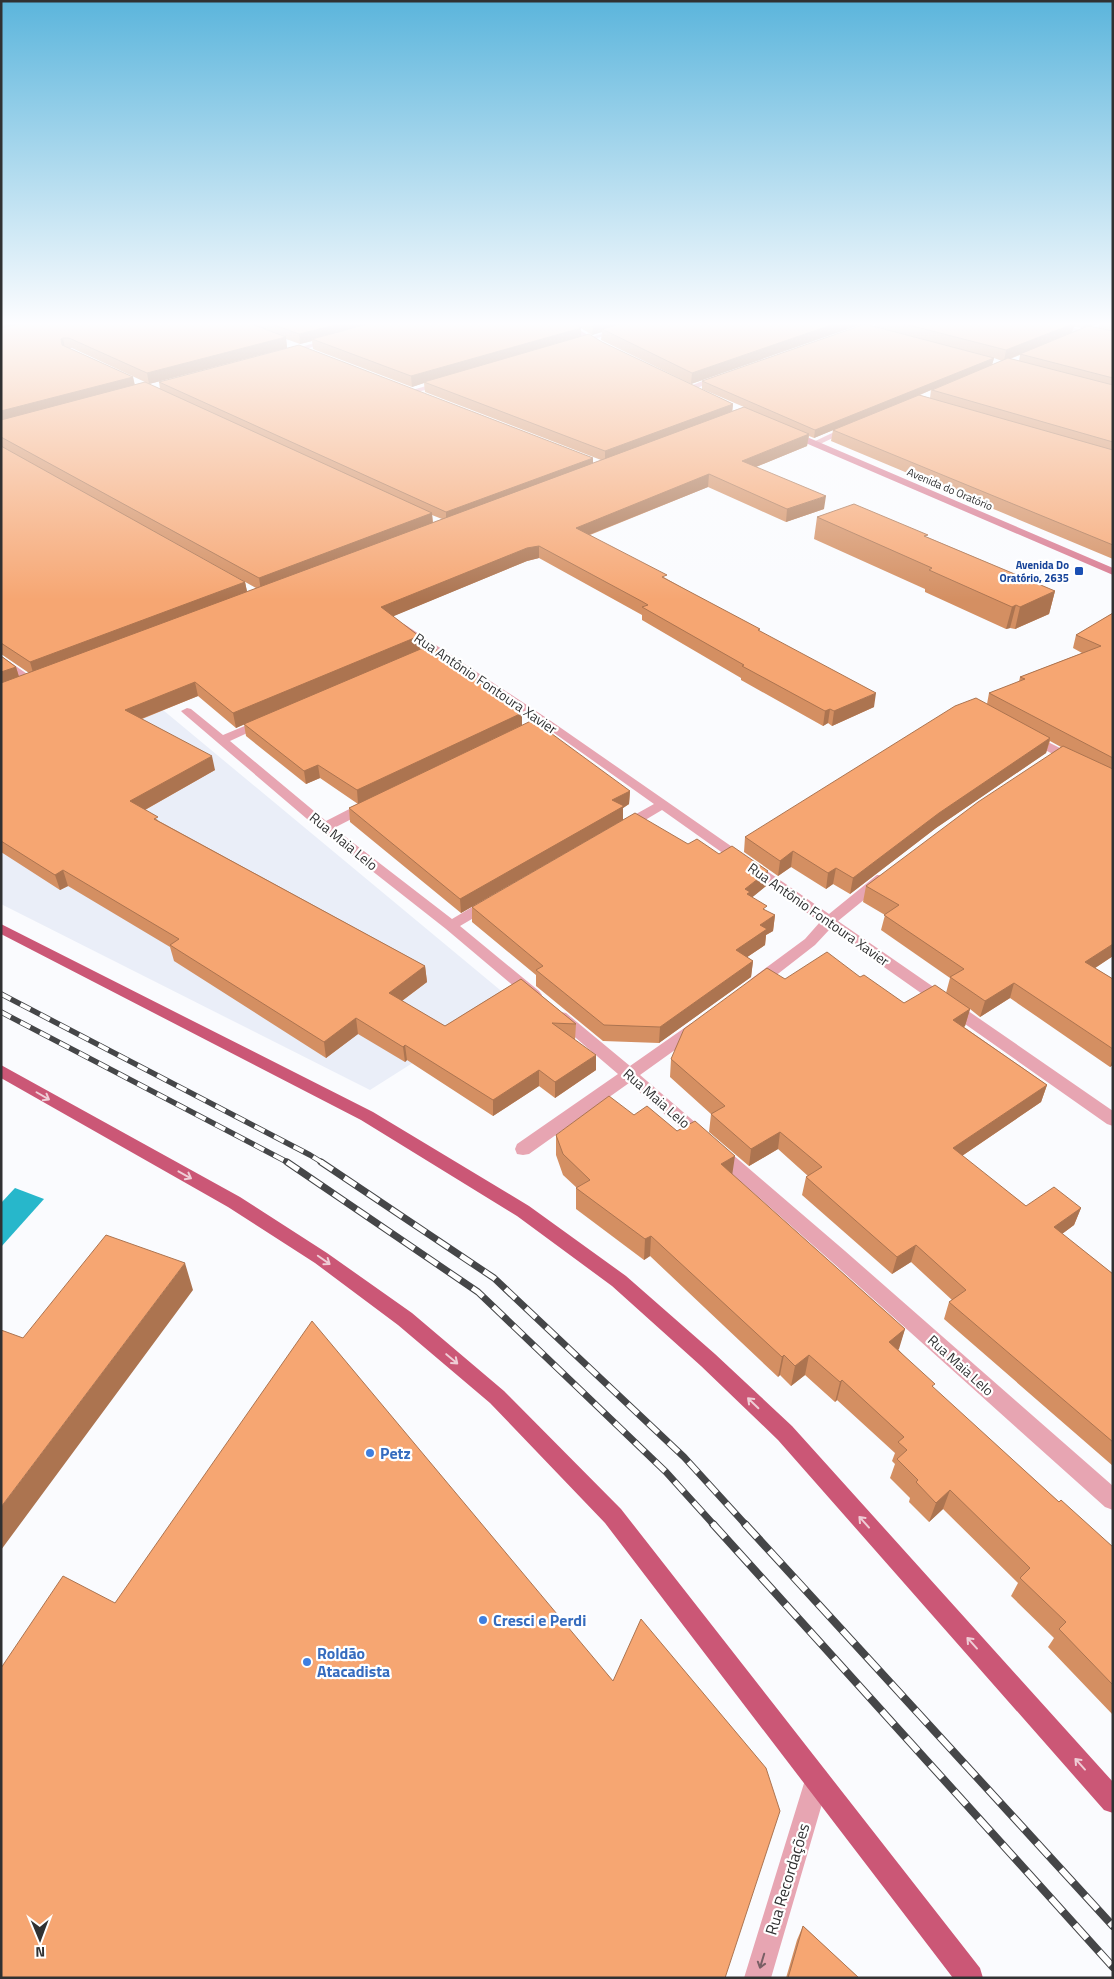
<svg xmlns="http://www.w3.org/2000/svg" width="1114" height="1979" font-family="'Titillium Web',sans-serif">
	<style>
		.built { fill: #eaeef8 }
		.water { fill: #27b7cb }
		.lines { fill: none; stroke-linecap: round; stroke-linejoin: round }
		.street { fill: #e7a5b2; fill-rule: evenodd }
		.secondary { fill: #d8798f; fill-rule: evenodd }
		.primary { fill: #cb5776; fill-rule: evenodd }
		.rail-far2-casing { stroke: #454648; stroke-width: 5.5 }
		.rail-far1-casing { stroke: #454648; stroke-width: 7 }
		.rail-casing { stroke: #454648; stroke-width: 8 }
		.rail-far2 { stroke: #fff; stroke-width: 4; stroke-dasharray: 11; stroke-linecap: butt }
		.rail-far1 { stroke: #fff; stroke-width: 5; stroke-dasharray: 14; stroke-linecap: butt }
		.rail { stroke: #fff; stroke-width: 6; stroke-dasharray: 18; stroke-linecap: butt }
		.wall { fill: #d48f62; fill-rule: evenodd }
		.shaded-wall { fill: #ac7450 }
		.building { fill: #f6a672; stroke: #ac7450 }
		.oneway { stroke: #efcdd6 }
		.oneway2 { stroke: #795f65 }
		.transit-dot { fill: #1a4fb4; stroke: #fff; stroke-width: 2 }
		.shop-dot { fill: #3f7fe0; stroke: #fff; stroke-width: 2 }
		.labels { text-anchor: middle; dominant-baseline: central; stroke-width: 4.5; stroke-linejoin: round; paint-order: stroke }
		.far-street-label { font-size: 11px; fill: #303132; stroke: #fff }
		.far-transit-label { font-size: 11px; font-weight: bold; fill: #164399; stroke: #fff; text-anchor: end }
		.street-label { font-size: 14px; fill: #303132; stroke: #fff }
		.near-shop-label { font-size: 16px; font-weight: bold; fill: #366cbe; stroke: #fff; text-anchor: start }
		.near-street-label { font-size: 16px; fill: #303132; stroke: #fff }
	</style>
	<rect width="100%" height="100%" fill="#fafbfe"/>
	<path class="built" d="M163,710L512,1000L370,1090L1,904V777Z"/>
	<path class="water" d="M15,1188L44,1199L1,1247V1203Z"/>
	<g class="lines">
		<path class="street" d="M639,323H648L577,344L571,343Z
			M870,323H879L853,332L848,331Z
			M1044,323H1054L1113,337V341Z
			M331,338L333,339V341L285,355L281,353Z
			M718,375L725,377L692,390L685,388Z
			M443,381H446V385L413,393L409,391Z
			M847,426L854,428L818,445L811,443Z
			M404,624L548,719L829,914L877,875H887L889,878L887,881L838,921L1113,1111V1126L1107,1124L830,929L815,945L761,987H751L749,983L751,979L805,939L820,922L662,810L630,829H620L619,826L620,823L654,804L540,723L400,629L399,627L400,625Z
			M1,656L36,680L38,682L36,684H28L1,664Z
			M187,708L191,709L223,735L259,720H267L269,722L267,724L230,741L326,821L361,803H371L372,806L371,809L334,828L452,919L484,900H494L496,903L494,906L460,926L539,991L542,995L539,999H529L446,929L320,830L183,713L181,711Z
			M1030,733L1078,757L1080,760L1074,764L1070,763L1026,740L1024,737L1026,734Z
			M561,1012L566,1013L630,1066L690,1024L695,1023L700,1024L703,1028L700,1032L640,1075L845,1251L1113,1486V1510L1105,1507L832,1262L629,1083L529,1154L523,1155L517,1154L515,1149L517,1144L618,1074L556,1021L553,1017L556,1013Z
			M817,1768L826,1771L829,1780L771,1978H744L805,1780L808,1771Z"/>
		<path class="secondary" d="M561,323H568L606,346L599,348Z
			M787,431H793L1113,568V575L787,435Z"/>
		<path class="primary" d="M1,924L373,1112L529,1206L626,1276L715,1354L792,1426L1113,1782V1813L1104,1810L778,1440L701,1366L612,1286L517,1216L361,1120L1,934Z
			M1,1065L240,1197L327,1253L412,1313L504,1391L621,1509L980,1968L983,1978H953L605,1523L490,1403L398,1325L315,1263L228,1207L1,1078Z"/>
		<defs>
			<path id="rail-far2" d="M1,994L310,1155L323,1163
				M1,1012L289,1163"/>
			<path id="rail-far1" d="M287,1162L478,1292L666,1472L714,1525
				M321,1162L494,1278L684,1457L746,1525"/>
			<path id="rail" d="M713,1524L1113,1967
				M745,1524L1113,1926"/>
		</defs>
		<use href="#rail-far2" class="rail-far2-casing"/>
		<use href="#rail-far1" class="rail-far1-casing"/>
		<use href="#rail" class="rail-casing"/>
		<use href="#rail-far2" class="rail-far2"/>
		<use href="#rail-far1" class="rail-far1"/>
		<use href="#rail" class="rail"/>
	</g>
	<path class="wall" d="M1,323H865L691,384L601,340L602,332L592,335L581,328V336L602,342L733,404L732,411L744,407L702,389V381L875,326V323H1113V559L831,441L833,430L814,438L809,436L807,446L756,467L824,509L786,522L708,487L590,535L760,632L874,707L832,726L828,723L823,726L741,680V678L642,620V615L539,558L527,561L393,616L420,649L522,713V725L630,791L629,804L623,808V820L461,913L350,822L349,808L358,804L320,778L306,784L246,736L244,724L236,728L198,696L142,719L215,770L145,810L159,821L425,966L427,982L402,1001L445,1026L521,979L576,1024L575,1040L596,1070L555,1098L539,1086L493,1116L407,1060L405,1062L358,1034L326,1058L174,961L170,947L68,886L60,890L1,852V656L16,667L19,677L29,673L1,654ZM1099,324L1098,328L1091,326ZM1074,327L1082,328L1072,332ZM286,339L300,344L312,341L313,349L412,387L424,383L425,392L601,460L593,463L159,382L160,389L149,384L287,348ZM69,348H72L145,382L135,385L133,377ZM1020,355L1019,361L1010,359ZM994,358L1002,361L992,365ZM931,390L930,398L920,395ZM432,515L442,519L433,523ZM129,517L256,588L247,592L245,582Z
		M817,517L927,537L1055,591L1049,614L1015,629L1010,628L1006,629L925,592V589L814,539Z
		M1113,613V956L1095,968L1113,979V1065L1110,1067L1010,998L980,1017L970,1009L965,1026L964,1027L1047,1085L1041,1102L962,1156L1026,1206L1081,1208L1074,1225L1062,1234L1113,1274V1466L944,1319L949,1302L952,1300L911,1262L892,1274L802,1195L806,1177L808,1176L778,1149L749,1166L709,1132L711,1114L670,1077L671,1059L785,979L860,977L904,1003L946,993L950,978L881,930L885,915L863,902L866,886L1061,747L1050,741L1046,753L936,828L850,894L833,884L826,889L791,867L778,876L744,852L745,837L987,704L989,693L1019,682L1020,677L1082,653L1073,648L1076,635Z
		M688,844L766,886L752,897L766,911L775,915L773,931L766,935L765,945L747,957L753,961L751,977L659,1043L603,1041L536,986V975L472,922V907Z
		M634,1115L677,1131L732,1174L905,1329L898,1349L933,1388L1059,1502L1113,1547V1715L1048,1647L1054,1638L1011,1596L1018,1583L943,1509L929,1522L909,1502L910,1498L890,1478L895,1464L892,1461L895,1453L837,1400L835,1402L805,1375L791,1386L780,1375L778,1377L650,1256L644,1260L576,1209V1188H577L563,1175L556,1155V1135Z
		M803,1926L859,1978H786L797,1940Z"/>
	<path class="shaded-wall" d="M1,323H45L1,331Z
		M343,323H384L312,339V341L300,344L299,334Z
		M599,323H634L602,329V332L592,335L593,324Z
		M837,323H865L691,384L692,373Z
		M1075,323L1072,333L1004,361L1006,350Z
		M1084,323H1100L1099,324L1083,328Z
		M581,328V338L424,382V383L412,387L411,376Z
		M286,337L287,348L149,384L147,373Z
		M63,338L65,348L63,350L61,339Z
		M994,358L992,365L814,438L815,430Z
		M133,377L135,388L1,423V411Z
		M733,404L732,414L605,462V451Z
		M809,434L807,446L741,473L742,461Z
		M593,458V467L446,521V512Z
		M709,474L708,487L576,540V528Z
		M826,496L824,509L786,522L787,509Z
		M432,513L433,526L261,591L259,578Z
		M539,546V558L527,561L382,621L381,607L527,548Z
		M245,582L248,596L34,676L30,662Z
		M1055,591L1049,614L1015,629L1020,607Z
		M1016,605L1010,628L1006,629L1012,607Z
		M419,636L420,650L236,728L233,713Z
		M16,667L20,680L1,688V672Z
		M195,682L198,696L128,724L125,710Z
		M876,693L874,707L832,726L834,711Z
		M830,709L828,723L823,726L825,711Z
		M522,713V725L358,804L357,790Z
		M1050,738L1046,753L936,828L850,894L853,878L939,813Z
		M212,756L215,770L134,816L130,801Z
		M318,765L320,778L306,784L304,771Z
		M630,791L629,804L623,808V820L461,913L460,899L612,800Z
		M793,851L791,867L778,876L780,861Z
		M836,868L833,884L826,889L828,873Z
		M63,870L68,886L60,890L55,875Z
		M768,871L766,886L749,900L745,889Z
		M775,915L773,931L766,935L765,945L734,966L736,950L760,925Z
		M1113,944V956L1080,978L1085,962Z
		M753,961L751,977L659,1043L660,1027Z
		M425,966L427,982L391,1009L389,993Z
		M1014,983L1010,998L980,1017L985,1001Z
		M970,1009L965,1026L949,1037L953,1020Z
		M356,1018L358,1034L326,1058L324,1042Z
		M405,1045L407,1060L405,1062L403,1047Z
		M596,1055V1070L555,1098V1082Z
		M1113,1059V1065L1110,1067Z
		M539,1070V1086L493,1116V1100Z
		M1047,1085L1041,1102L947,1166L953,1148Z
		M780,1132L778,1149L749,1166L751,1149Z
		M735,1156L732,1176L721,1164Z
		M1081,1208L1074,1225L1047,1245L1054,1227Z
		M651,1236L650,1256L644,1260L645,1239Z
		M916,1245L911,1262L892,1274L897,1257Z
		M185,1263L193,1290L1,1550V1507Z
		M905,1329L899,1349L884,1361L889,1342Z
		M784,1355L780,1375L778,1377L782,1357Z
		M809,1355L805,1375L791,1386L795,1366Z
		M842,1380L837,1400L835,1402L840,1382Z
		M950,1490L943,1509L929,1522L936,1503Z"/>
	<path class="building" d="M25,323H249L286,337L147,373L69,338H63L61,339L62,345L133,377L1,411V328Z
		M269,323H343L299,334Z
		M372,323H573L581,328L411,376L312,339Z
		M624,323H837L692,373L602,329Z
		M901,323H1075L1006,350Z
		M865,324L994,358L815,430L702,381Z
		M1088,326L1113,331V378L1020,354Z
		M589,334L602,342L733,404L605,451L424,382Z
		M299,345L593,458L446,512L159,382Z
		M1008,358L1113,385V442L932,390Z
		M145,382L432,513L259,578L1,437V420Z
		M919,395L1113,450V545L833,430Z
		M744,407L809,434L742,461L826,496L787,509L709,474L576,528L667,575L662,577L760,629L758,630L876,693L834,711L830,709L825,711L742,666L744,665L642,607L648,605L643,602L539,546L527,548L381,607L419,636L233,713L195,682L125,710L212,756L130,801L158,817L154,819L425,966L389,993L445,1026L521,979L576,1024L552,1023L596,1055L555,1082L539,1070L493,1100L405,1045L403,1047L356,1018L324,1042L170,945L179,939L63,870L55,875L1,841V683Z
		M1,446L245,582L30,662L1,643Z
		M854,504L928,535L924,536L1055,591L1020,607L1016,605L1012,607L929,570L932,568L817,517Z
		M1113,613V758L989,693L1025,679L1020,677L1101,646L1076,635Z
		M430,645L522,713L357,790L318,765L304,771L244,724Z
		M1,656L16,667L1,672Z
		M976,698L1050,738L939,813L853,878L836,868L828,873L793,851L780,861L745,837L955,706Z
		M533,720L630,791L612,800L624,806L460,899L349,808Z
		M1063,746L1113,769V944L1085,962L1113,979V1049L1014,983L985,1001L950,977L964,969L884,915L899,905L866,886L978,802Z
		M635,813L688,844L697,839L719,854L732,846L768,871L745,889L750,892L747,894L767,906L763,909L775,915L760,925L767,929L736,950L753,961L660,1027L604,1025L536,970L543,966L472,907Z
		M827,952L860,977L864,975L904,1003L935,985L970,1009L953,1020L1047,1085L953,1148L1026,1206L1054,1187L1081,1208L1054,1227L1113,1274V1442L949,1302L966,1290L916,1245L897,1257L806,1177L822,1167L780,1132L751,1149L711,1114L725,1106L671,1059L684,1029L767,968L785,979Z
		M609,1096L634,1115L647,1106L677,1131L695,1121L735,1156L721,1164L905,1329L889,1342L935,1384L932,1386L1059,1502L1061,1500L1113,1547V1685L1059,1629L1066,1622L1020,1578L1030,1568L950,1490L936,1503L916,1482L918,1480L897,1459L907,1450L898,1442L904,1437L842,1380L840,1382L809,1355L795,1366L784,1355L782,1357L651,1236L645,1239L576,1188L590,1180L563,1154L556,1135Z
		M106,1235L185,1263L1,1507V1330L23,1338Z
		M312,1321L613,1681L641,1619L766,1768L780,1811L725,1978H1V1668L63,1576L115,1603Z
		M803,1926L859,1978H788Z"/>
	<defs><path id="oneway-shaft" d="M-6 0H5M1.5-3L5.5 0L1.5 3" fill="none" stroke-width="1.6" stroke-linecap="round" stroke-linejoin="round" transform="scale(1.25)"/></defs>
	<g class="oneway">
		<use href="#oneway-shaft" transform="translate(43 1096) rotate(30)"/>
		<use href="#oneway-shaft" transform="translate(185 1175) rotate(29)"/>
		<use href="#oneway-shaft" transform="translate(324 1260) rotate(35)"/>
		<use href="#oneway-shaft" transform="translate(452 1359) rotate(40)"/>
		<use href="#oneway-shaft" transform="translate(753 1403) rotate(-136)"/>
		<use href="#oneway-shaft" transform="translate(864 1522) rotate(-132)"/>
		<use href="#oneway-shaft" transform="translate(972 1643) rotate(-132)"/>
		<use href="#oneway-shaft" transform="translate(1080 1764) rotate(-132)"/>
	</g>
	<use class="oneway2" href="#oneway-shaft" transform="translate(762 1961) rotate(107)"/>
	<linearGradient id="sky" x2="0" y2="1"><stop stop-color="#5bb5dc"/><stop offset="0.54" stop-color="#fdfdff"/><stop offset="1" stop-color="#fdfdff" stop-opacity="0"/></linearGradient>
	<rect width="1114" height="600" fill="url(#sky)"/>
	<rect class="transit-dot" x="1074" y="566" width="10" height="10" rx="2.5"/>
	<g class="shop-dot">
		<circle cx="370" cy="1453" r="5"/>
		<circle cx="483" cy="1620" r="5"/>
		<circle cx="307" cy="1662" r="5"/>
	</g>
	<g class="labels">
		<g class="far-street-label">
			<text transform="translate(950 489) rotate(23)">Avenida do Oratório</text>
		</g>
		<g class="far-transit-label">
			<text x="1069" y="565">Avenida Do<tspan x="1069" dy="13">Oratório, 2635</tspan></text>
		</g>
		<g class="street-label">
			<text transform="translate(486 683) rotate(34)">Rua Antônio Fontoura Xavier</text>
			<text transform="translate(344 841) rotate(39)">Rua Maia Lelo</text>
			<text transform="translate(819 914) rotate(35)">Rua Antônio Fontoura Xavier</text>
			<text transform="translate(657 1098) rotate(41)">Rua Maia Lelo</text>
			<text transform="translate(961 1365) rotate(42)">Rua Maia Lelo</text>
		</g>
		<g class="near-shop-label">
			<text x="380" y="1453">Petz</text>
			<text x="493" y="1620">Cresci e Perdi</text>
			<text x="317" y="1653">Roldão<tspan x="317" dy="18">Atacadista</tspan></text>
		</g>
		<g class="near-street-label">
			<text transform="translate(787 1879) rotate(-73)">Rua Recordações</text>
		</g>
	</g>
	<rect width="1114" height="1979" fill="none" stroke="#303132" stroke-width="5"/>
	<g transform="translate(40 1939) rotate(179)" stroke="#ffffff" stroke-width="4" paint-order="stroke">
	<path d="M0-4L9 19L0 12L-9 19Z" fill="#303132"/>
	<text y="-8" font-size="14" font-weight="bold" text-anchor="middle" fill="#303132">N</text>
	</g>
</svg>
